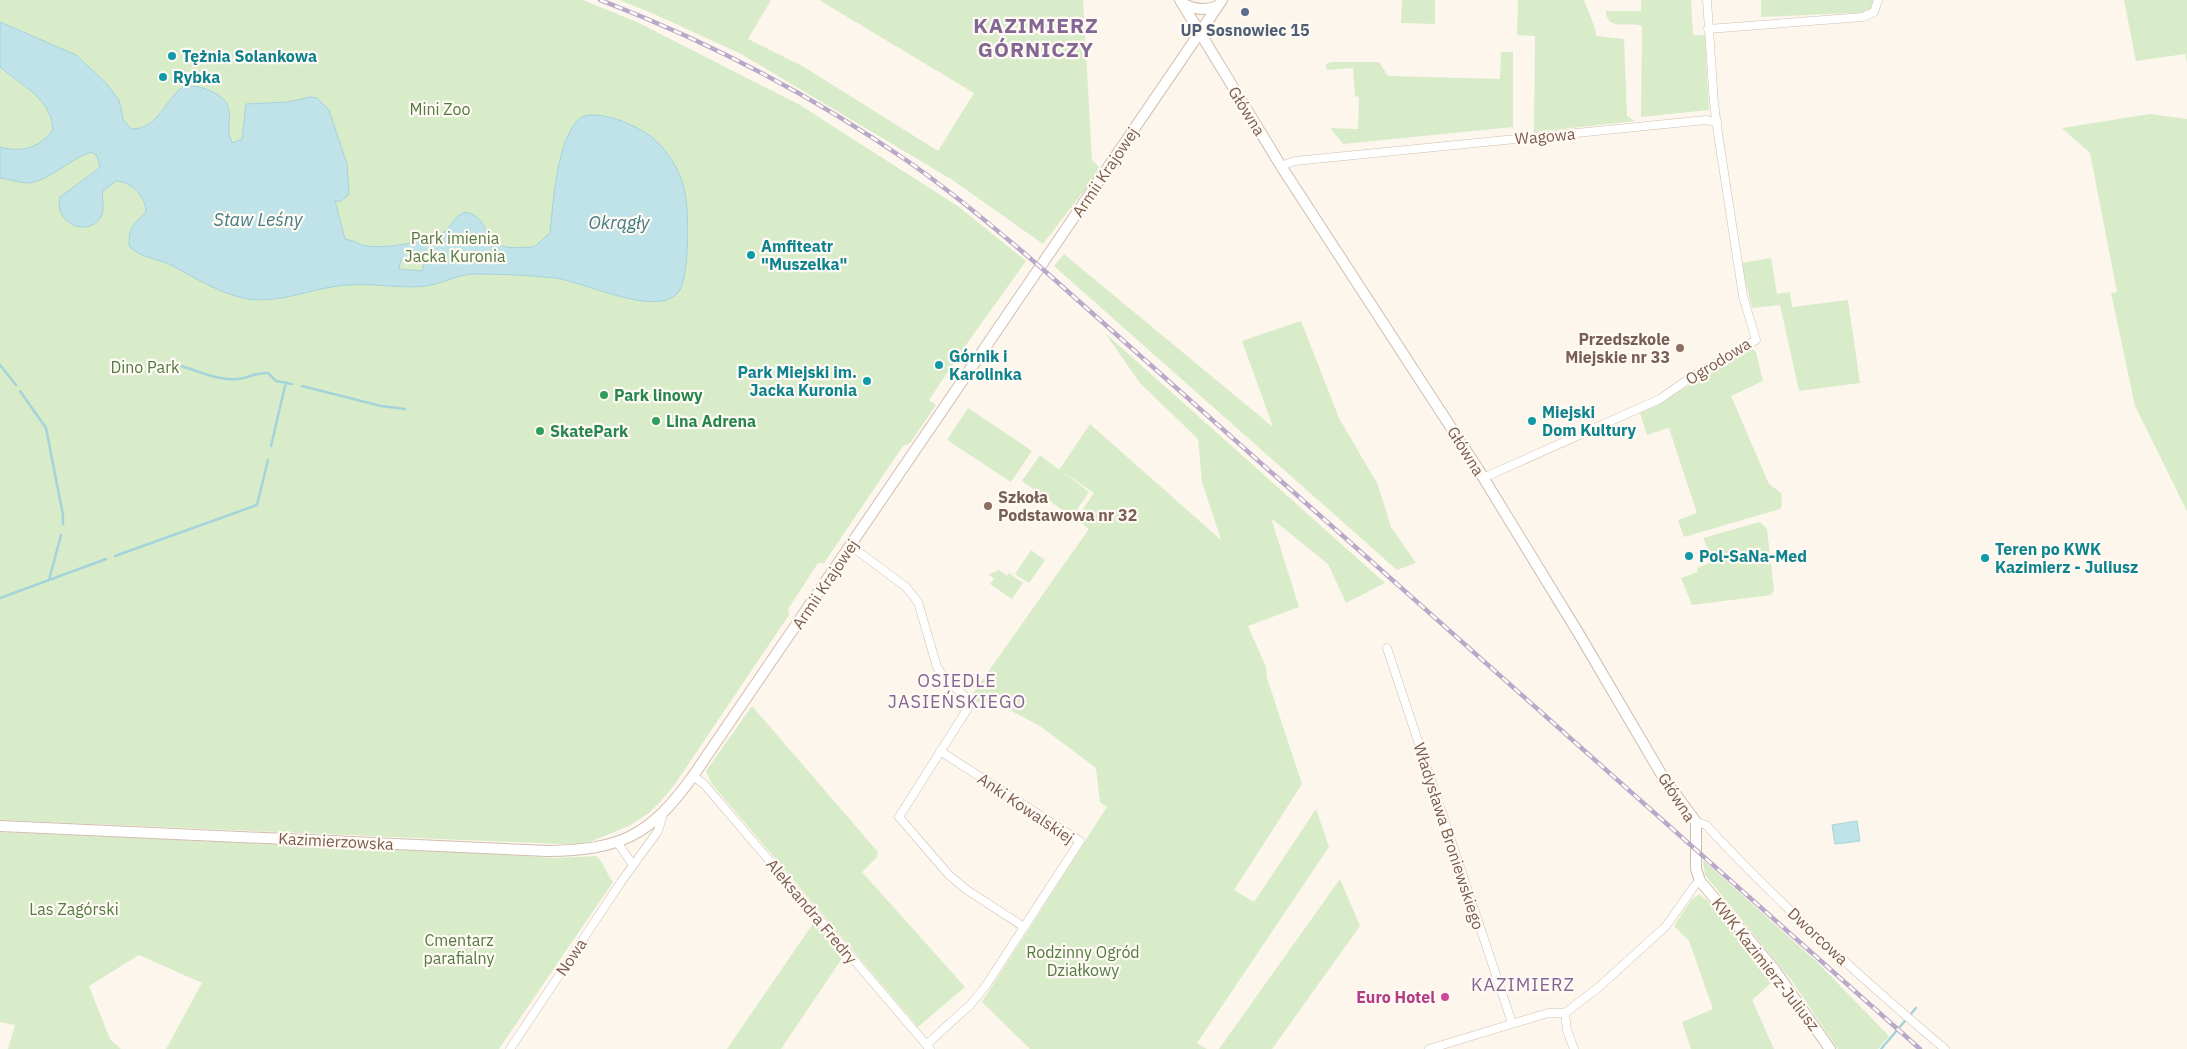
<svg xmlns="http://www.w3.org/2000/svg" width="2187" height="1049" font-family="'IBM Plex Sans',sans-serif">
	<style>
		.green { fill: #d8ecc9 }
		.water { fill: #bfe3e8; stroke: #a5d3da; fill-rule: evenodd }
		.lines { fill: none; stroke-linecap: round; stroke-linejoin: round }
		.stream { stroke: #a5d3da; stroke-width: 2.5 }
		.minor-casing { stroke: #d1beb0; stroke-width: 9 }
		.tertiary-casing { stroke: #d1beb0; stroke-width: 12 }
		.minor { stroke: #fff; stroke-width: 8 }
		.tertiary { stroke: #fff; stroke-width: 10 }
		.rail-casing { stroke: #b9a8c9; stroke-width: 4.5 }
		.rail { stroke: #fffaf3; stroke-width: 2.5; stroke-dasharray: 8; stroke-linecap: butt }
		.service-dot { fill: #5c6f8a; stroke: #fffaf3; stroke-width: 2 }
		.culture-dot { fill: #0f9aa8; stroke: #fffaf3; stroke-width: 2 }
		.education-dot { fill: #8d6e63; stroke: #fffaf3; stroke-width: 2 }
		.leisure-dot { fill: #2e9e5b; stroke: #fffaf3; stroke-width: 2 }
		.hotel-dot { fill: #d1479c; stroke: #fffaf3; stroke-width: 2 }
		.labels { text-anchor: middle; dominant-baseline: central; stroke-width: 4.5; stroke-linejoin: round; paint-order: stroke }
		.service-label { font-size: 16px; font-weight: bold; fill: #4e5e75; stroke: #fffaf3 }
		.culture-label { font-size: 16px; font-weight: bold; fill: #0d838f; stroke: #fffaf3; text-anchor: start }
		.park-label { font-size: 16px; fill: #537a41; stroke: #fffaf3 }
		.street-label { font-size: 16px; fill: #7a5c4d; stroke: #fffaf3 }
		.education-label { font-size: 16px; font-weight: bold; fill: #785e54; stroke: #fffaf3; text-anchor: end }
		.leisure-label { font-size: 16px; font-weight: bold; fill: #27864d; stroke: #fffaf3; text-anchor: start }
		.hotel-label { font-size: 16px; font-weight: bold; fill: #b23c85; stroke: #fffaf3; text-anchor: end }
		.water-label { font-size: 18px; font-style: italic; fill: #437c86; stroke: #fffaf3 }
		.neighbourhood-label { font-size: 18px; letter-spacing: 1px; fill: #846695; stroke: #fffaf3 }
		.district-label { font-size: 21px; font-weight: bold; letter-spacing: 1px; fill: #846695; stroke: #fffaf3 }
	</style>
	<rect width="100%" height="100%" fill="#fdf6ec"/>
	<path class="green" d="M0,0H583L637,22L800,105L959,207L1026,261L968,342L929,400L936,405L910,443L903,446L824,563H818L788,609L789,615L675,784L661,801L649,813L629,826L582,845L0,820Z
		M619,0H771L748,39L804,67L938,151L974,93L819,0H1083L1092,160L1101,169L1043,244L951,179L741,54L652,13Z
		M1402,0H1435V24L1401,23Z
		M1518,0H1584L1595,28L1596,36L1624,39L1627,116L1635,121L1534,132L1535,36L1517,35Z
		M1641,0H1691L1693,35H1705L1709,110L1641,117L1642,26C1631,21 1606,32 1606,11H1641Z
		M1761,0H1873V12L1761,17Z
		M2124,0H2187V62L2185,54L2136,61Z
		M1501,52H1513V127L1343,144L1330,128L1358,129L1359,97L1355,96L1353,68L1327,70L1326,64L1331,62H1379L1388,76L1500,79Z
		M2150,114L2187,119V511L2135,406L2111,293L2117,292L2090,153L2062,128Z
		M1064,254L1273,427L1242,341L1301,321L1339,418L1378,485L1391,527L1416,563L1397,570L1054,266Z
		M1771,258L1777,294L1790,292L1792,307L1848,300L1860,383L1799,391L1780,305L1752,308L1741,263Z
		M1105,333L1385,583L1346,603L1328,564L1271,518L1299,607L1248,626L1266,667L1267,678L1302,784L1234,890L1254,902L1316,809L1329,847L1197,1043L1207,1049H1030L982,1002L1107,807L1100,802L1096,768L1040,726L998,704L977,702L973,693L1089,529L1076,519L1094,493L1062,471L1089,492L1072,517L1022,481L1040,455L1059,470L1090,424L1221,540L1202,482L1198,439L1140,383Z
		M1750,347L1756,352L1763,381L1731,396L1769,484L1781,493L1782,506L1780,509L1684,537L1678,520L1697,513L1669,428L1647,435L1640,413L1656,406Z
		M968,408L1032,451L1011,482L947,440Z
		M1760,522L1767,529L1774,591L1771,595L1692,605L1681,578L1698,572L1697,568L1714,561L1703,538Z
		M1031,550L1045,560L1029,583L1015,574Z
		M999,570L1007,576L1009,573L1023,583L1012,599L990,584L994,579L989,574Z
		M752,706L878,852L877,857L862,872L965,987L918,1027L711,783L706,771Z
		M0,832L456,852L556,858L596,856C603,861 607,875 613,882L499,1049H166L202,983L139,955L89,986L110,1039L121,1049H8L15,1025L0,1022Z
		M1703,860L1819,964L1889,1036L1878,1049H1838L1792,981L1705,875Z
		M1340,879L1360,926L1272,1049H1219Z
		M1699,894C1728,916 1751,954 1771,983L1752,1000L1774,1049H1691L1682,1022L1713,1009L1689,941L1674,926L1691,900Z
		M814,922L843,957L781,1049H727Z"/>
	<path class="water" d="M0,22L76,55L106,83L119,100L123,119L131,129C159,129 164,100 184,86C197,84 227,93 229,110C231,123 225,132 233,143L242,139L246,104L288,102L310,97L317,98L329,110L347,164L349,195L341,201H335L345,239C354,240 359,245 367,246C384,249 429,242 444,232C453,226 454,215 466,212C488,218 482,234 495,243C505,250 523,247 534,247L550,233C553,205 557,133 582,117C592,112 609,117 619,120C637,127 654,135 665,151C675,163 682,177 685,193C689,211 690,282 677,294C654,317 582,281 555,278C529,275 501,274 475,274C457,274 443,284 425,286C401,289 375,283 350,285C316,286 282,304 248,299C222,295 194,277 171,265C157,258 140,258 129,246C129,222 134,227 146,211C145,196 132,182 116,181L103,191C101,201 106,209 100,218C88,237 53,224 60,197L98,169L100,166L97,156L92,152C72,157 48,182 28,183C19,183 9,179 0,178V147C22,153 39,148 53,130C52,99 21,85 0,67ZM406,258L418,260L424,264L422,271L399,269L401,259Z
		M1857,821L1860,841L1835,844L1832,825Z"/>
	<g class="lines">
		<path class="stream" d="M0,365L16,385
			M181,366C198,371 219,381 238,379C248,378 257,372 268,373L276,381L292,384
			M302,386L381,406L405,409
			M20,391L46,428L63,515V524
			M271,446L286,382
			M115,556L257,505L268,460
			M49,580L61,535
			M0,598L106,559
			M1881,1049L1916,1008"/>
		<defs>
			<path id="minor" d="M1708,29L1863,17L1874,12L1878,0
				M1281,166L1295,161L1706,120L1717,122
				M1483,478L1660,399L1690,378L1756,340L1743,296L1719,140L1714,104L1707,0
				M851,546L906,587L918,602L937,667L944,678L968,699L970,703L968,708L899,817L949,875L967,890L1024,927
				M1387,648L1512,1023
				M693,776L704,784L930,1049
				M1696,822L1706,825C1780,905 1862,979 1945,1049
				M617,842L633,865
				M1565,1013L1567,1030L1574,1049
				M926,1045L971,1004L985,987L1080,841L940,751
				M510,1049L621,882L658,831L663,814
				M1429,1049L1548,1013H1565L1599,987L1666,926L1695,885L1700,881"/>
			<path id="tertiary" d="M1180,0L1281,166L1478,469L1579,634L1663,777L1696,822V869L1700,881L1774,969L1830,1049
				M1182,3C1194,10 1205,11 1218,6
				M0,826L547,851C621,850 650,836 693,776L1222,0"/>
		</defs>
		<use href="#minor" class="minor-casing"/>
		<use href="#tertiary" class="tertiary-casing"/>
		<use href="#minor" class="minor"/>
		<use href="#tertiary" class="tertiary"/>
		<defs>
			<path id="rail" d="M600,0C707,41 811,95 906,160C955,194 1001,233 1046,272L1920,1049"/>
		</defs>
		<use href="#rail" class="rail-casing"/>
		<use href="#rail" class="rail"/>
	</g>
	<circle class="service-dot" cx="1245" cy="12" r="5"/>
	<g class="culture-dot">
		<circle cx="172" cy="56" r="5"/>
		<circle cx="163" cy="77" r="5"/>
		<circle cx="751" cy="255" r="5"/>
		<circle cx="939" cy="365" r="5"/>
		<circle cx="867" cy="381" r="5"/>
		<circle cx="1532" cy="421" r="5"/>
		<circle cx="1689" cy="556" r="5"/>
		<circle cx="1985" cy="558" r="5"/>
	</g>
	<g class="education-dot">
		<circle cx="1680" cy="348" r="5"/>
		<circle cx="988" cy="506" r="5"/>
	</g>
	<g class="leisure-dot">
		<circle cx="604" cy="395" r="5"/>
		<circle cx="656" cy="421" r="5"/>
		<circle cx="540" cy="431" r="5"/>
	</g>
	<circle class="hotel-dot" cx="1445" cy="997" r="5"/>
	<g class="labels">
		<g class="service-label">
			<text x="1245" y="30">UP Sosnowiec 15</text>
		</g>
		<g class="culture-label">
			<text x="182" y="56">Tężnia Solankowa</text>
			<text x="173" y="77">Rybka</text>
			<text x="761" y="246">Amfiteatr<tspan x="761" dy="18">"Muszelka"</tspan></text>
			<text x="949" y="356">Górnik i<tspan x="949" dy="18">Karolinka</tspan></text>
			<text x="857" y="372" text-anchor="end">Park Miejski im.<tspan x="857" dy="18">Jacka Kuronia</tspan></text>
			<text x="1542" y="412">Miejski<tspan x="1542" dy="18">Dom Kultury</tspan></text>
			<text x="1995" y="549">Teren po KWK<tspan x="1995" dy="18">Kazimierz - Juliusz</tspan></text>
			<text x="1699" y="556">Pol-SaNa-Med</text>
		</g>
		<g class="park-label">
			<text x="440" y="109">Mini Zoo</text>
			<text x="455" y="238">Park imienia<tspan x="455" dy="18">Jacka Kuronia</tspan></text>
			<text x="145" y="367">Dino Park</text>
			<text x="74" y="909">Las Zagórski</text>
			<text x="459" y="940">Cmentarz<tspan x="459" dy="18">parafialny</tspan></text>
			<text x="1083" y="952">Rodzinny Ogród<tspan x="1083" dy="18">Działkowy</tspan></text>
		</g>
		<g class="street-label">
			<text transform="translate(1247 111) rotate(58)">Główna</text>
			<text transform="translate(1545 136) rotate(-5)">Wagowa</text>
			<text transform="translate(1105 172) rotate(-56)">Armii Krajowej</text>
			<text transform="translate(1718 361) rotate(-32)">Ogrodowa</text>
			<text transform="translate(1466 451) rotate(58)">Główna</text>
			<text transform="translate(825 584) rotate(-56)">Armii Krajowej</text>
			<text transform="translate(1677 797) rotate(57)">Główna</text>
			<text transform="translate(1026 808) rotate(34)">Anki Kowalskiej</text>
			<text transform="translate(1449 836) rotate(72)">Władysława Broniewskiego</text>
			<text transform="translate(336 841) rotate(3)">Kazimierzowska</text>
			<text transform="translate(812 911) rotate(50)">Aleksandra Fredry</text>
			<text transform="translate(1818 936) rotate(43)">Dworcowa</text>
			<text transform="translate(571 957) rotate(-56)">Nowa</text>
			<text transform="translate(1766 964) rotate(52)">KWK Kazimierz-Juliusz</text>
		</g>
		<g class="education-label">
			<text x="1670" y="339">Przedszkole<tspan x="1670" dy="18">Miejskie nr 33</tspan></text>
			<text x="998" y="497" text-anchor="start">Szkoła<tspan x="998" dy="18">Podstawowa nr 32</tspan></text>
		</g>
		<g class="leisure-label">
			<text x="614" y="395">Park linowy</text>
			<text x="666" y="421">Lina Adrena</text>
			<text x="550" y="431">SkatePark</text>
		</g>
		<g class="hotel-label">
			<text x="1435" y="997">Euro Hotel</text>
		</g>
		<g class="water-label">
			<text x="258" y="219">Staw Leśny</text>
			<text x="619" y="222">Okrągły</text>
		</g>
		<g class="neighbourhood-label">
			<text x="957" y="680">OSIEDLE<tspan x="957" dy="21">JASIEŃSKIEGO</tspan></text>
			<text x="1523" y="984">KAZIMIERZ</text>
		</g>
		<g class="district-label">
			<text x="1036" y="25">KAZIMIERZ<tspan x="1036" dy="24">GÓRNICZY</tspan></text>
		</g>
	</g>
</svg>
